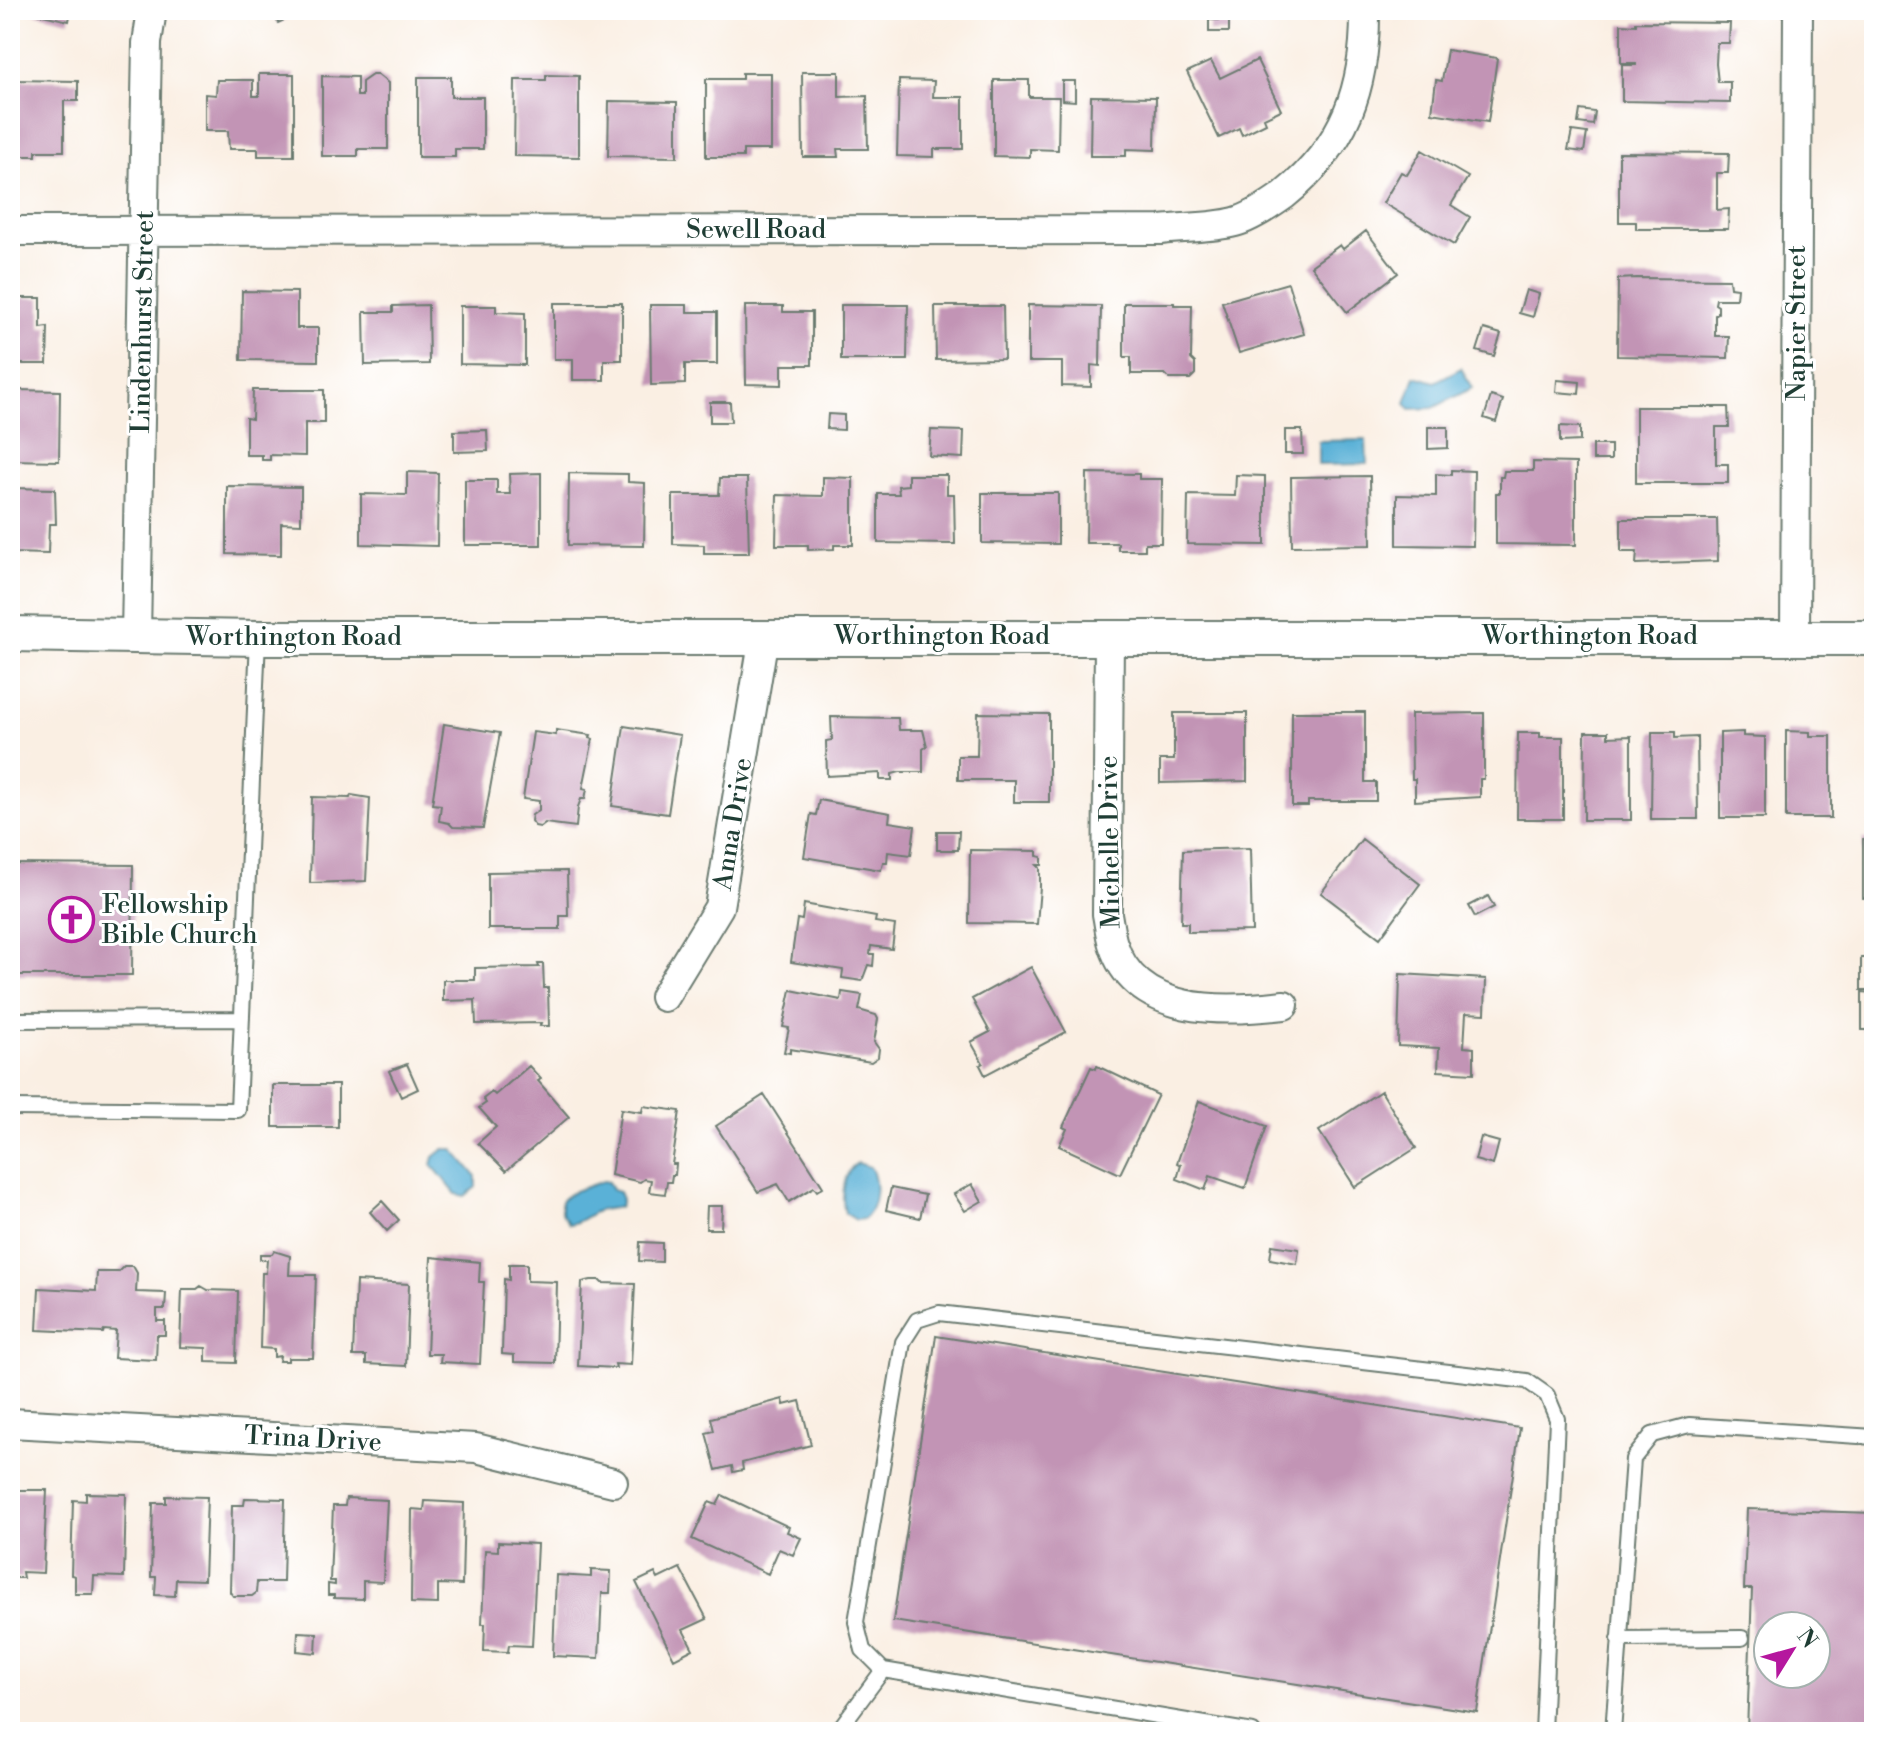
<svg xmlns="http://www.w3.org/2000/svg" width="1884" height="1742" font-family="'Libre Bodoni',serif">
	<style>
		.water { fill: #5ab1d7; stroke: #3c7786; stroke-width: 2 }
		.building { fill: #c294b5; fill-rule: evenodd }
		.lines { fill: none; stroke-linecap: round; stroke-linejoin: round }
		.service-casing { stroke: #6c7b71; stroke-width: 18 }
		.minor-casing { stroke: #6c7b71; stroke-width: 32 }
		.tertiary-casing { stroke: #6c7b71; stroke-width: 38 }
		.service { stroke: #fff; stroke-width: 14 }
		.minor { stroke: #fff; stroke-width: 28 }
		.tertiary { stroke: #fff; stroke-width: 34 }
		.labels { text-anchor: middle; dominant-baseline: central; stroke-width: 6; stroke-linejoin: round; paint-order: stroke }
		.street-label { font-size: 26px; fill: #1f3d34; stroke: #fff }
		.poi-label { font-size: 26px; fill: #1f3d34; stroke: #fff; text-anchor: start }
	</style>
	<rect width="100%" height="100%" fill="#fff"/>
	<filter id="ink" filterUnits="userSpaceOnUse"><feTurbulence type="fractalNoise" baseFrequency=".0125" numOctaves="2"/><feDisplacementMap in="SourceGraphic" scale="16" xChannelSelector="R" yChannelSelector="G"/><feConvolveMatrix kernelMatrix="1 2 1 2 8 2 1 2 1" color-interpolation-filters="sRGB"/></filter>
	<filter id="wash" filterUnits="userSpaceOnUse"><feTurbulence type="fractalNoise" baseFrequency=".006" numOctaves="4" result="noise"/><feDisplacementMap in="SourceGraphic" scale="32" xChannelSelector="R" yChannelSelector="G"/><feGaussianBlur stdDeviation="1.8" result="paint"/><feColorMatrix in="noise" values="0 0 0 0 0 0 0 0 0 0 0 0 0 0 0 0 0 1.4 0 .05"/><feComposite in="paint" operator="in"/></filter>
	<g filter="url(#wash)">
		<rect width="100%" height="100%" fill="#faefe3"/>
		<path class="water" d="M1461,368L1472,388L1433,408L1410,409L1406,403L1415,376L1435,382Z
			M1366,440L1367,464L1318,465V441Z
			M444,1149H453L476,1176V1187L465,1196L456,1194L432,1165L434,1157Z
			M858,1163L870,1167C879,1181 877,1209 863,1219L856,1220L845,1213C841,1198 843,1170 858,1163Z
			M603,1181L608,1182L612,1190L619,1192L622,1199L620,1206C612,1210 607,1208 600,1210C589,1213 581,1223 569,1224L561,1213V1201C574,1188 586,1188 603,1181Z"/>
		<g id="blocks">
			<path class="building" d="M21,10H71L69,21Z
				M272,10H306L278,23Z
				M1209,20H1229V32H1209Z
				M1636,22L1730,23L1729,43H1717L1716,64L1718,82H1730V103L1622,101V65H1636V63H1621V24L1636,25Z
				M1447,50L1497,58L1488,122L1432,113L1436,80L1442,81Z
				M1257,60L1281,110L1264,118L1266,123L1242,135L1239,128L1219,138L1187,72L1211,61L1220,78Z
				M802,72H839V97L867,96L868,149H837L838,157H803Z
				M742,73H771V150H743V157H706V79H742Z
				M259,74H294V156H258V149H229L228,131H205V94L216,95L217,80H253V96H259Z
				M372,75H378L388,83V149H358V156H322V76L357,77V96H362V82Z
				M546,75L579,76V157L514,156L515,80H546Z
				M418,77H451V97H483V149H455V157H418Z
				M10,80L78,81V101H64V151H36V156H10Z
				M899,80L934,81L933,97H963V149H934V157L897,156Z
				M994,80H1029V97H1059L1058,150L1030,149V157L994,156Z
				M1062,81H1075V101L1062,100Z
				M1091,96L1156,97L1155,150L1126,149V156H1090Z
				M609,101L677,102V157L608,156Z
				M1580,110L1595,112L1593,125L1578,123Z
				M1572,131L1587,133L1584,152L1568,150Z
				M1422,150L1468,177L1451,205L1470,217L1454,245L1383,203L1401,172L1407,175Z
				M1619,152L1729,153L1728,173H1717V210L1729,209L1728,229H1636V222H1619Z
				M1366,231L1398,273L1347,312L1311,266L1340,245L1343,249Z
				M1637,278L1729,279L1730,287L1737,288L1736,299H1716L1715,304L1718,306V313L1715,315V336H1729L1728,358L1617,356L1618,279Z
				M1288,283L1304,334L1239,353L1222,302Z
				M1526,290L1539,294L1533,317L1519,313Z
				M242,291L297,292V328H318V361L241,360Z
				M10,298H41V328L48,327L47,364H10Z
				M554,303H622V360H604V380H573V359H554Z
				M1124,303H1174V305H1192L1191,359L1195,363V374L1190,379H1170L1165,374H1131V357H1124Z
				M428,305L429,364L365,365L364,312H393V306Z
				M650,305H687V312H717V364H685V384L651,385Z
				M841,305H908L907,360H841Z
				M1028,305L1101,306L1100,366L1091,365V387L1062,386V362H1028Z
				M460,306H496V312L525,313V365L460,364Z
				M745,306H783V312H812V365H782V385L746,384Z
				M935,306H1003L1004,359L936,360Z
				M1484,329L1501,334L1494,356L1477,351Z
				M1557,380L1580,382L1579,394L1556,392Z
				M17,390L60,391L59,461L10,460V408L16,409Z
				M253,390H324V423H305V456L270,455V460H262V455H246V418L252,419Z
				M1491,396L1503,400L1496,422L1484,418Z
				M710,402H730L731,422H710Z
				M1636,407H1728L1729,427H1716V464H1728V483H1636Z
				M828,414L844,415V430L827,429Z
				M1560,426L1580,427V441L1560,442Z
				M1428,427H1448V448L1428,449Z
				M487,430L488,451L454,452V431Z
				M931,430L964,431L963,458L929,456Z
				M1285,430H1302L1303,454H1285Z
				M1593,445H1611V460H1593Z
				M1533,462L1576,463V545L1496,544V493H1500V477H1503L1504,471H1533Z
				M1451,470L1474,471L1473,546L1397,545V495L1436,496V474L1451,475Z
				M407,472L438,473L437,546L361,544V494L407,495Z
				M541,473V545H465V480H497V494H510L509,474Z
				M569,473L628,474V482L645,483L644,546L568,545Z
				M1087,473L1139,474V479H1162L1161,543H1145V550H1118V543H1086Z
				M908,475H947V494H954L955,544L878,543V494H899L898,486L908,485Z
				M1236,475L1265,476V545L1187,544L1188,495L1235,496Z
				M1370,476L1371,545L1292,546L1291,477Z
				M823,477L853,478V545H834V549L808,550V545H776L777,495L823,496Z
				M720,478H747L749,553H704V545L673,544V495H719Z
				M227,486L301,487V524L281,523V555L227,554Z
				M10,488L55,489L56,524H49L48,554L10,553Z
				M982,493H1058V544L982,543Z
				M1621,519H1717L1718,561L1636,564L1637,552H1621Z
				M1292,712H1365V782H1376V801H1308V806H1292Z
				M978,713L1049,714V802H1014V780H958V756H977Z
				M1174,713H1247V781L1160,783V760H1174Z
				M1484,713V779H1480V797L1415,801V779H1412L1411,714Z
				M831,717L898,718L899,730H923L927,746L923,749V772H900L892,774V780H880V773L827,776L826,741L832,740Z
				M444,724L500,733L483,828L453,827L449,823L439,821L441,805L432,804Z
				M624,726L680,735L668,814L612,806Z
				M556,730L591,735L590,738L593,739L583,788L587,789L585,799H581L578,807L576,827L545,823L540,827L535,826L531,821L532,815L539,810V801L523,799L533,732L556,735Z
				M1786,731L1810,732V736H1831V818H1786Z
				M1585,732H1608V737L1631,736V820H1584Z
				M1652,732H1675V738L1697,737L1698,819H1651Z
				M1743,732V736L1765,737V818H1720V733Z
				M1518,733H1540V737H1563V819H1517Z
				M351,795L370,798L366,881L310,883L312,797L350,798Z
				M819,800L890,813L889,822L915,826L911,855L888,852L887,862H883L881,870L804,857L811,814L816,815Z
				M937,831H959L958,850H937Z
				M1362,839L1420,884L1380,938L1321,893Z
				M1863,839H1874V898H1863Z
				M1250,848L1252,931L1188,932V923H1181L1183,850Z
				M970,850L1037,851V856L1042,857V865H1037L1040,868V887L1037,924L969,923Z
				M10,864L133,865L132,975H10Z
				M567,871L568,916H560V929H488V872Z
				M1488,896L1494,907L1475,917L1469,906Z
				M804,904L876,917L875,922L895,925L892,949L871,946L870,954H874L873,966L868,965L862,981L842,978L843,970L791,962L797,919L802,920Z
				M1861,958H1874V990H1861Z
				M538,964H543L544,988H548L549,1026H540L541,1023L476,1024L475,1000L443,1001V980H475V968L539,967Z
				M1031,967L1066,1032L985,1075L980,1065L983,1063L971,1042L990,1032L972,999Z
				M1400,974L1486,979L1485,1014L1466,1013L1464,1047L1474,1048V1073L1438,1071L1439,1048L1398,1046Z
				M791,990L841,1000L842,992L862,995L859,1010L876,1015L878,1019L874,1042L879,1049L878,1057L871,1062L790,1049V1053L784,1052L789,1028L783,1027Z
				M1862,992L1874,993V1030H1862Z
				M407,1064L418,1089L401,1097L389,1071Z
				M529,1066L541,1079L538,1081L569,1117L506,1171L478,1143L496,1127L479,1108L486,1103L483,1099L492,1092L495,1095Z
				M1097,1066L1158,1095L1120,1174L1059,1146L1067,1129L1063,1127L1091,1067L1096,1069Z
				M273,1085H338V1127H273Z
				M1381,1091L1416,1148L1355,1187L1319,1131Z
				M764,1095L823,1187L817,1191L814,1187L789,1202L778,1184L758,1192L716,1126Z
				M1199,1101L1267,1126L1245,1188L1210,1176L1205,1190L1177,1179L1181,1165L1177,1163Z
				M643,1106L680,1111L672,1164H676L675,1175H672L671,1182H667L665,1194L649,1192L651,1180L644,1179L640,1182L611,1175L621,1109L642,1112Z
				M1481,1137L1499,1142L1493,1165L1475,1160Z
				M972,1184L982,1201L965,1211L954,1194Z
				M891,1188L925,1195L920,1218L886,1210Z
				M382,1201L399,1220L387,1231L370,1212Z
				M707,1206H722L721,1229H706Z
				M640,1242L662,1243V1262L639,1261Z
				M1272,1245L1299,1249L1297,1264L1270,1259Z
				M274,1251L290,1256L289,1275H316L313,1358H288V1361H279L280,1356L274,1357V1349L260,1348L262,1273H266L267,1260L260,1259V1254H272Z
				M431,1257L480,1262L479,1282H484L480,1364L440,1362L441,1354H427Z
				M509,1264H527V1281L557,1282L555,1363L514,1362V1355L502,1354L504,1279L509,1280Z
				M124,1266H133L137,1273L136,1292L166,1293L165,1309H157V1321H165V1335H157L156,1360L114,1358L116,1331L104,1330L103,1333L37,1330L39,1288L96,1291L97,1272H118Z
				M591,1280H599L602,1283L635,1284L631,1365L615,1364L616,1368L578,1366L582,1282Z
				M356,1281L409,1284L406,1366L366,1364V1356H353Z
				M201,1286L208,1290L238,1291L236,1363L206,1362V1348L180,1347L182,1289H197Z
				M936,1336L1520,1428L1477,1712L893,1621Z
				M783,1399L784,1405L800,1401L811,1445L742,1463L743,1470L733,1472L732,1466L716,1470L706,1433L714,1431L711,1418Z
				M10,1490H47L43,1573L22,1572L23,1578H10Z
				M86,1493L126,1494L124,1577L94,1576L93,1594H75V1576L71,1575L73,1500L86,1501Z
				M722,1495L789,1527L787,1532L801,1538L793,1555L779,1549L768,1574L692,1539L709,1502L717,1505Z
				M166,1496L207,1497L204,1580L176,1579L175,1596L155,1595L156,1577H151L153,1503H166Z
				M245,1498L285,1499L283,1582H257L256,1593L252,1596H233L230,1592L232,1505H244Z
				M346,1498L387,1500L383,1582L363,1581V1599L334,1598V1595H328V1584L335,1585V1581H330L333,1506H345Z
				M425,1501L464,1503L462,1585L438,1584V1604L411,1603L412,1509L424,1510Z
				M1747,1509L1874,1513V1732H1747L1752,1589H1744ZM1768,1626H1816V1674H1768Z
				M498,1542L537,1544L532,1646L509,1645L508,1652L484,1651L485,1624H482L485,1550L498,1551Z
				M680,1568L707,1619L683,1630L693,1649L674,1659L636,1582L655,1573L658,1579Z
				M591,1570L611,1571L610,1593H602L599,1658L553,1656L556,1575L591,1577Z
				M298,1632L317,1633L316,1653L297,1651Z"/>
		</g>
	</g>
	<g filter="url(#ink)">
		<use href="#blocks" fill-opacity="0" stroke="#6c7b71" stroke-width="2"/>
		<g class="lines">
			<defs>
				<path id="service" d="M10,1020L242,1019
					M10,1108L238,1110L258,638
					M1619,1639L1742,1638
					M837,1732L883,1670
					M1253,1732L883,1670L863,1650L856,1622L903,1342L917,1320L939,1313L1527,1381L1547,1395L1557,1419L1543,1732
					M1613,1732L1633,1459L1652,1435L1689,1425L1874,1437"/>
				<path id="minor" d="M10,231L1161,230C1185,227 1212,228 1235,222C1251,218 1270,205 1284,195C1345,146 1366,87 1365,10
					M136,635L147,43L152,10
					M1109,636L1107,914C1109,924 1110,935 1113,944C1136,1017 1224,1012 1284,1005
					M1795,636L1798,10
					M664,997L719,907L764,636
					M10,1423L476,1448L613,1482"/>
				<path id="tertiary" d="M10,634L258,638H1874"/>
			</defs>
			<use href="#service" class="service-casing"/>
			<use href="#minor" class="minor-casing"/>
			<use href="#tertiary" class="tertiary-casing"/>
			<use href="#service" class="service"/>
			<use href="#minor" class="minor"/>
			<use href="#tertiary" class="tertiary"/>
		</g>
	</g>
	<defs>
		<symbol id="church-ring" viewBox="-11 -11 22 22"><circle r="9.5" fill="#fff" stroke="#b5179e" stroke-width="1.5"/><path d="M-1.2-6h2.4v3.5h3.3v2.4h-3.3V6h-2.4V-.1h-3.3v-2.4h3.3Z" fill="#b5179e"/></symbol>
	</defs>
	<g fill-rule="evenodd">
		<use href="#church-ring" x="46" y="894" width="51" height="51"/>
	</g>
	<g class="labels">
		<g class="street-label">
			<text x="756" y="230">Sewell Road</text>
			<text transform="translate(143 322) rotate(-89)">Lindenhurst Street</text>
			<text transform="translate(1797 323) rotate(-90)">Napier Street</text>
			<text x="942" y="636">Worthington Road</text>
			<text x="1590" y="636">Worthington Road</text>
			<text x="294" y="637">Worthington Road</text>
			<text transform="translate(733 824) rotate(-81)">Anna Drive</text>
			<text transform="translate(1110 842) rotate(-91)">Michelle Drive</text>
			<text transform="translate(313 1439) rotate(3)">Trina Drive</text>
		</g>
		<g class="poi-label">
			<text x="102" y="905">Fellowship<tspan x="102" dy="30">Bible Church</tspan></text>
		</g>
	</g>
	<rect width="1884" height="1742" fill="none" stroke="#fff" stroke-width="40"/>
	<g transform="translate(1792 1650) rotate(53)"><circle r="38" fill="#ffffff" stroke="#a5b1ae" stroke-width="2"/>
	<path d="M0-6L14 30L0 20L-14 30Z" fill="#b5179e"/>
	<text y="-12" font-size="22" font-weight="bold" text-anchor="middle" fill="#1f3d34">N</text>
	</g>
</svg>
